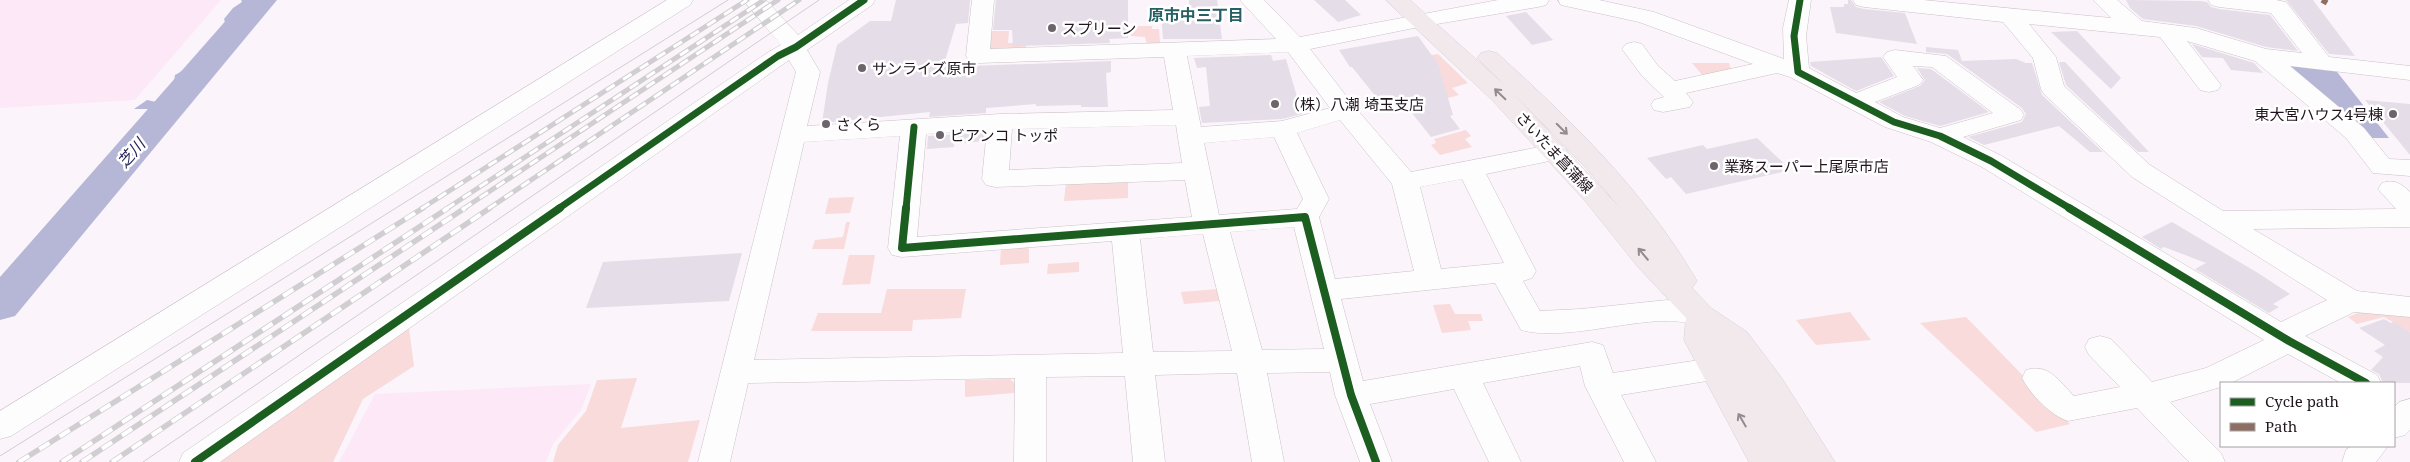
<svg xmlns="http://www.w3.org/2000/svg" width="2410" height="462" font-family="'Noto Serif','Noto Sans JP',serif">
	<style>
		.built { fill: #fde8f8 }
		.green { fill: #f8dbda }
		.water { fill: #b6b6d6 }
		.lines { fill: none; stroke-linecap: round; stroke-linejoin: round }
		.river { fill: #b6b6d6; fill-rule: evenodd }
		.building { fill: #e5dde8 }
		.minor-casing { stroke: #cac1c8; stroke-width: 1 }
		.major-casing { stroke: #d5d1d5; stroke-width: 1 }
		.minor { fill: #fefdfe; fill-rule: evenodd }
		.major { fill: #f2e9ec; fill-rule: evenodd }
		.tram { stroke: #d0ced0; stroke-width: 1 }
		.rail-far1-casing { stroke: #d0ced0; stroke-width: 5 }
		.rail-casing { stroke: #d0ced0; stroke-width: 5.5 }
		.rail-far1 { stroke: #fff; stroke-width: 3; stroke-dasharray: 10; stroke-linecap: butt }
		.rail { stroke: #fff; stroke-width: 4; stroke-dasharray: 12; stroke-linecap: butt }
		.quiet { stroke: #8d6e63; stroke-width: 5.5; stroke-dasharray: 11 5.5; stroke-linecap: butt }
		.cycleway-far1-casing { stroke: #fff; stroke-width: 9 }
		.cycleway-casing { stroke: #fff; stroke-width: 11 }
		.cycleway-far1 { stroke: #1b5e20; stroke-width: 7 }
		.cycleway { stroke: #1b5e20; stroke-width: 8 }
		.oneway { stroke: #948a8f }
		.poi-dot { fill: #6d636a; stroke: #fff; stroke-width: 2 }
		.labels { text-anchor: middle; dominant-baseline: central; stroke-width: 5; stroke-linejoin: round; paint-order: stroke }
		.poi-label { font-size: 15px; fill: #20151d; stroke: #fff; text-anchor: start }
		.street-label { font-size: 15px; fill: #20151d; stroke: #fff }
		.neighbourhood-label { font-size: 16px; font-weight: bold; fill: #266064; stroke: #fff }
		.water-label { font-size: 16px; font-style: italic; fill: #27255b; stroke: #fff }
	</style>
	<rect width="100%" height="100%" fill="#fbf4fa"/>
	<path class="built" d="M0,0H221L135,100L0,108Z
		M591,384L581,410L553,444L546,462H339L375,394Z"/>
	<path class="green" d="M1130,26H1152V29H1159L1160,44H1147L1145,37L1131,36Z
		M991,31H1009L1008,43H1026V49L991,50L987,47Z
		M1438,54L1468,83L1452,88L1459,95L1422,105L1388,63Z
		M1692,63H1729L1731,70L1702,75Z
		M1466,130L1471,136L1465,139L1472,147L1440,155L1431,145L1436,143L1434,139Z
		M1128,180V198L1064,201L1066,182Z
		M854,197L850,213L825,214L829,198Z
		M846,222H850L844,249H812L815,240L843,237Z
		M1023,246L1029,249V263L1000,265L1001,247Z
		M849,255H875L870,284L842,285Z
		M1079,262V272L1047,274L1048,264Z
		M887,289H966L961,318L913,320L912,331H811L818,313H881Z
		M1218,289L1219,301L1184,304L1181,292Z
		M1450,304L1455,314H1481L1483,321H1468L1471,330L1442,333L1433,305Z
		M2368,309L2410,314V332L2384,317L2357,324L2348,317Z
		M1850,312L1871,340L1816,345L1796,320Z
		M1966,317L2070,424L2036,432L1920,323Z
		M408,321L414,366L363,399L333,462H208Z
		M637,378L621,428L700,420L688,462H553L558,445L586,411L597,380Z
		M1010,379L1016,384L1014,393L965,397V380Z"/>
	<path class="water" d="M241,0H252L232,22L235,23L227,27L191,70L166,106L168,107L154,118L64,227L68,230L0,308V293L9,279L79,201L152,112L147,109H134L147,100L156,102L174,81L175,75C195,65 212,40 225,22L224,19L233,8L242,2Z
		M2284,63L2334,68L2389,138H2370Z"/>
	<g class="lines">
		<path class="river" d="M244,0H277L15,316L0,320V277Z"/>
	</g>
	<path class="building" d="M896,0H970L968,23L956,24L943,67L1111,61V72L1106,73L1108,107H1081V105L1036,106V104L986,108V113L929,117L930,112L822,123L828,83L837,45L870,21H891Z
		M996,0H1128V38L1109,39L1110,43L1013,46L1012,30H993Z
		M1189,0H1217L1222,39H1163L1161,10L1189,9Z
		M1314,0H1345L1361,15L1338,22Z
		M1848,0H1851L1856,7L1864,9L1905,13L1917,44L1836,33L1830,7H1844V4H1848Z
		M2126,0L2200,1L2207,2L2211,7L2219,9L2270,15L2298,51L2266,47L2196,26L2143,19L2130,8Z
		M2286,0H2313L2355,56L2329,54Z
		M1526,12L1553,40L1532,45L1506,16Z
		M2077,31L2121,78L2111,89L2051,32Z
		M1418,36L1438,64L1453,115L1450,116L1460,129L1431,137L1404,103L1385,108L1352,67H1350L1339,50Z
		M2192,44L2254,63L2263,73L2231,70L2223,58L2202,57Z
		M1926,47L1958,50L1962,61L2016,59L2026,63H2032L2042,95L2103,152H2090L2059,126L1984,145L1968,137L2022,122L2026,114L2022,108L1947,54L1926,52Z
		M1271,55L1273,61L1286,59L1302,114L1282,119L1202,123L1199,107L1210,106L1206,67L1197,68L1194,58Z
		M1881,57L1894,76L1856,91L1811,66L1810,62Z
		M2059,62H2065L2149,152H2138L2066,85Z
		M1917,68L1931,69L1989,112L1940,126L1905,116L1879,102L1920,86L1925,80Z
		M2365,100L2410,104V155Z
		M985,132L984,141L954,144V147L927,149L928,136Z
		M1757,138L1791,170L1686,194L1671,177L1666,179L1647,158L1703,145L1707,149Z
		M2172,222L2258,273L2290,294L2273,304L2279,307L2269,313L2195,269L2206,263L2164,247L2161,249L2142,237Z
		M742,253L729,301L586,308L603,262Z
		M2384,319L2391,323L2394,322L2410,332V383H2383L2379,374L2371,370L2383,357L2374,351L2385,345L2359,328Z"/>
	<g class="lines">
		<defs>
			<path id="minor" d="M667,0H693L690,5L11,436L0,439V411Z
				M743,0H766L798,35L849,0H875L872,5L807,50L820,72L807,126L1000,114L1173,110L1164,57L978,63L970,61L966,56L972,0H994L990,49L1276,39L1240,0H1264L1300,37L1498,0H1549L1546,5L1538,7L1419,27L1310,49L1354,106L1411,172L1555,144L1564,146L1568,152L1564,158L1486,174L1536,271L1532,278L1523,281L1540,311L1581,309L1667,300L1711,308L1716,315L1711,322C1695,327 1682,320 1666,321C1624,321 1560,341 1521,330L1495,283L1341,299L1363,381L1592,342L1603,345L1613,373L1713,358L1724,361L1728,369L1724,377L1713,380L1621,395L1656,462H1624L1585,386L1580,366L1483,383L1521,462H1489L1454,389L1370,404L1392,462H1360L1335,395L1330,372L1267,373L1284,462H1252L1237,373L1155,375L1165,462H1133L1125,376L1046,377V462H1014L1015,378L748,383L730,462H698L796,72L789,60L220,462H179L183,453L770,51L781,45ZM1288,52L1330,108L1282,121L1201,127L1187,56ZM1340,120L1392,184L1414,271L1335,279L1319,217L1329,199L1297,133ZM1176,125L1182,163L1009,170L1012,129ZM987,130L982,179L986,185L995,187L1185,180L1192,217L917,237L926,134ZM900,136L888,248L892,255L902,257L1112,241L1123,353L754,360L804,142ZM1274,137L1303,199L1297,209L1219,215L1204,143ZM1462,179L1504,263L1441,269L1420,187ZM1294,227L1324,349L1262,350L1230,232ZM1203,234L1232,351L1153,352L1140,239Z
				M1558,0H1599L1654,12L1784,59L1783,28L1789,0H1811L1806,36L1809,68L1856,93L1897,77L1883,57L1887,52L1895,50L1946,56L2021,110L2024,115L2021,120L1963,137L2000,155L2281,322L2327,300L2132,177L2044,94L2041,89L2033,58L2003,22L1864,7L1856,5L1853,0H1923L2111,18L2093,0H2117L2142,21L2196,28L2266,49L2302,53L2271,13L2219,7L2211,5L2208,0H2276L2286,2L2329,57L2410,66V80L2290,66L2364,128L2389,159L2410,160V176L2373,173L2346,138L2255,61L2187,41L2221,85L2218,90L2209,92L2200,90L2160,37L2029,24L2056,57L2064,86L2150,165L2223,211L2396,209L2378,189L2382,183C2395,179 2400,183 2410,192V227L2253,229L2357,291L2410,297V317L2354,312L2305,336L2377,375L2381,383H2341L2288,354L2231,383H2221V387L2170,402L2221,453L2225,462H2189L2137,408L2068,421C2050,415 2031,395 2022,378L2026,370C2049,363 2059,381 2074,396L2120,387L2089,355L2085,347L2089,339L2100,336L2111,339L2152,382L2206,368L2264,340L1982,167L1931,142L1885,127L1790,77L1777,73L1686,93L1693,102L1690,107L1663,112L1654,110L1651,105L1654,100L1664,97L1642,76L1622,49L1626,44L1634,42L1642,44L1658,66L1675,81L1753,64L1639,22L1561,5ZM1913,66L1932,67L1993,113L1940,128L1903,117L1875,102L1919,85L1923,80Z
				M2410,399V430L2405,435L2394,438V407L2399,402Z
				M2351,446H2388L2376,462H2342L2346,450Z"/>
			<path id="major" d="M1386,0H1410L1507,87L1477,58L1481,53L1489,51L1497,53C1573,122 1645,192 1697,281L1692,288L1711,308L1747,332L1781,377L1835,462H1749L1684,340L1686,318L1638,267L1586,202L1493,101ZM1513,93L1586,168L1621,209Z"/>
		</defs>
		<use href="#minor" class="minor-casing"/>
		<use href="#major" class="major-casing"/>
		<use href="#minor" class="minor"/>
		<use href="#major" class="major"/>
		<path class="tram" d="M0,456L728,0
			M143,462L819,0"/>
		<defs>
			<path id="rail-far1" d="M421,209L747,0
				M446,209L764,0
				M463,209L778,0
				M488,209L799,0"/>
			<path id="rail" d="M19,462L423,208
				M62,462L448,208
				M82,462L465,208
				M112,462L490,208"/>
		</defs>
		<use href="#rail-far1" class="rail-far1-casing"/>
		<use href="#rail" class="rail-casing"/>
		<use href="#rail-far1" class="rail-far1"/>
		<use href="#rail" class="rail"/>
		<path class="quiet" d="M2322,0L2327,3"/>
		<defs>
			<path id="cycleway-far1" d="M1800,0L1794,36L1798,72L1894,122L1940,136L1991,161L2071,209
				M558,209L778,56L796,47L864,0
				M906,209L914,127"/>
			<path id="cycleway" d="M906,208L902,248L1305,217L1351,395L1376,462
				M2069,208L2289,341L2366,383
				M195,462L560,208"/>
		</defs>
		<use href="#cycleway-far1" class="cycleway-far1-casing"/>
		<use href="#cycleway" class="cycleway-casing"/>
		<use href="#cycleway-far1" class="cycleway-far1"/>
		<use href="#cycleway" class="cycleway"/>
	</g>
	<defs><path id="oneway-shaft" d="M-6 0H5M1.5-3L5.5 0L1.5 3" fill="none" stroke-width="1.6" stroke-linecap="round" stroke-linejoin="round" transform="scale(1.25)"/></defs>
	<g class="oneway">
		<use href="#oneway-shaft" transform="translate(1500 94) rotate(-136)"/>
		<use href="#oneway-shaft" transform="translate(1562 129) rotate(45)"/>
		<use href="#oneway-shaft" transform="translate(1643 254) rotate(-130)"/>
		<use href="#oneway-shaft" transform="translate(1742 420) rotate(-120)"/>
	</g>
	<g class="poi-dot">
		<circle cx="1052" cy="28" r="5"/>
		<circle cx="862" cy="68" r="5"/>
		<circle cx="1275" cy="104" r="5"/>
		<circle cx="2393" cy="114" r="5"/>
		<circle cx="826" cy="124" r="5"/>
		<circle cx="940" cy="135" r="5"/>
		<circle cx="1714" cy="166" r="5"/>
	</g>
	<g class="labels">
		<g class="poi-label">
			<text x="1062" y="28">スプリーン</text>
			<text x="872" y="68">サンライズ原市</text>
			<text x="1285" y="104">（株）八潮 埼玉支店</text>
			<text x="2383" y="114" text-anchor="end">東大宮ハウス4号棟</text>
			<text x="836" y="124">さくら</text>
			<text x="950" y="135">ビアンコ トッポ</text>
			<text x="1724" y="166">業務スーパー上尾原市店</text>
		</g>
		<g class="street-label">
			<text transform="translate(1555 152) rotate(47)">さいたま菖蒲線</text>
		</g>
		<g class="neighbourhood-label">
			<text x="1196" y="15">原市中三丁目</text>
		</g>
		<g class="water-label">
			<text transform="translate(131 153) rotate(-49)">芝川</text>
		</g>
	</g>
	<rect x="2220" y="382" width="175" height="65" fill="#ffffff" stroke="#a6a1a5"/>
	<rect x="2230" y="398" width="25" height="8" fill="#1b5e20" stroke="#a6a1a5"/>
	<text x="2265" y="407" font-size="15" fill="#20151d">Cycle path</text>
	<rect x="2230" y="423" width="25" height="8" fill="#8d6e63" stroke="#a6a1a5"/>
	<text x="2265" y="432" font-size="15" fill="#20151d">Path</text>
</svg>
